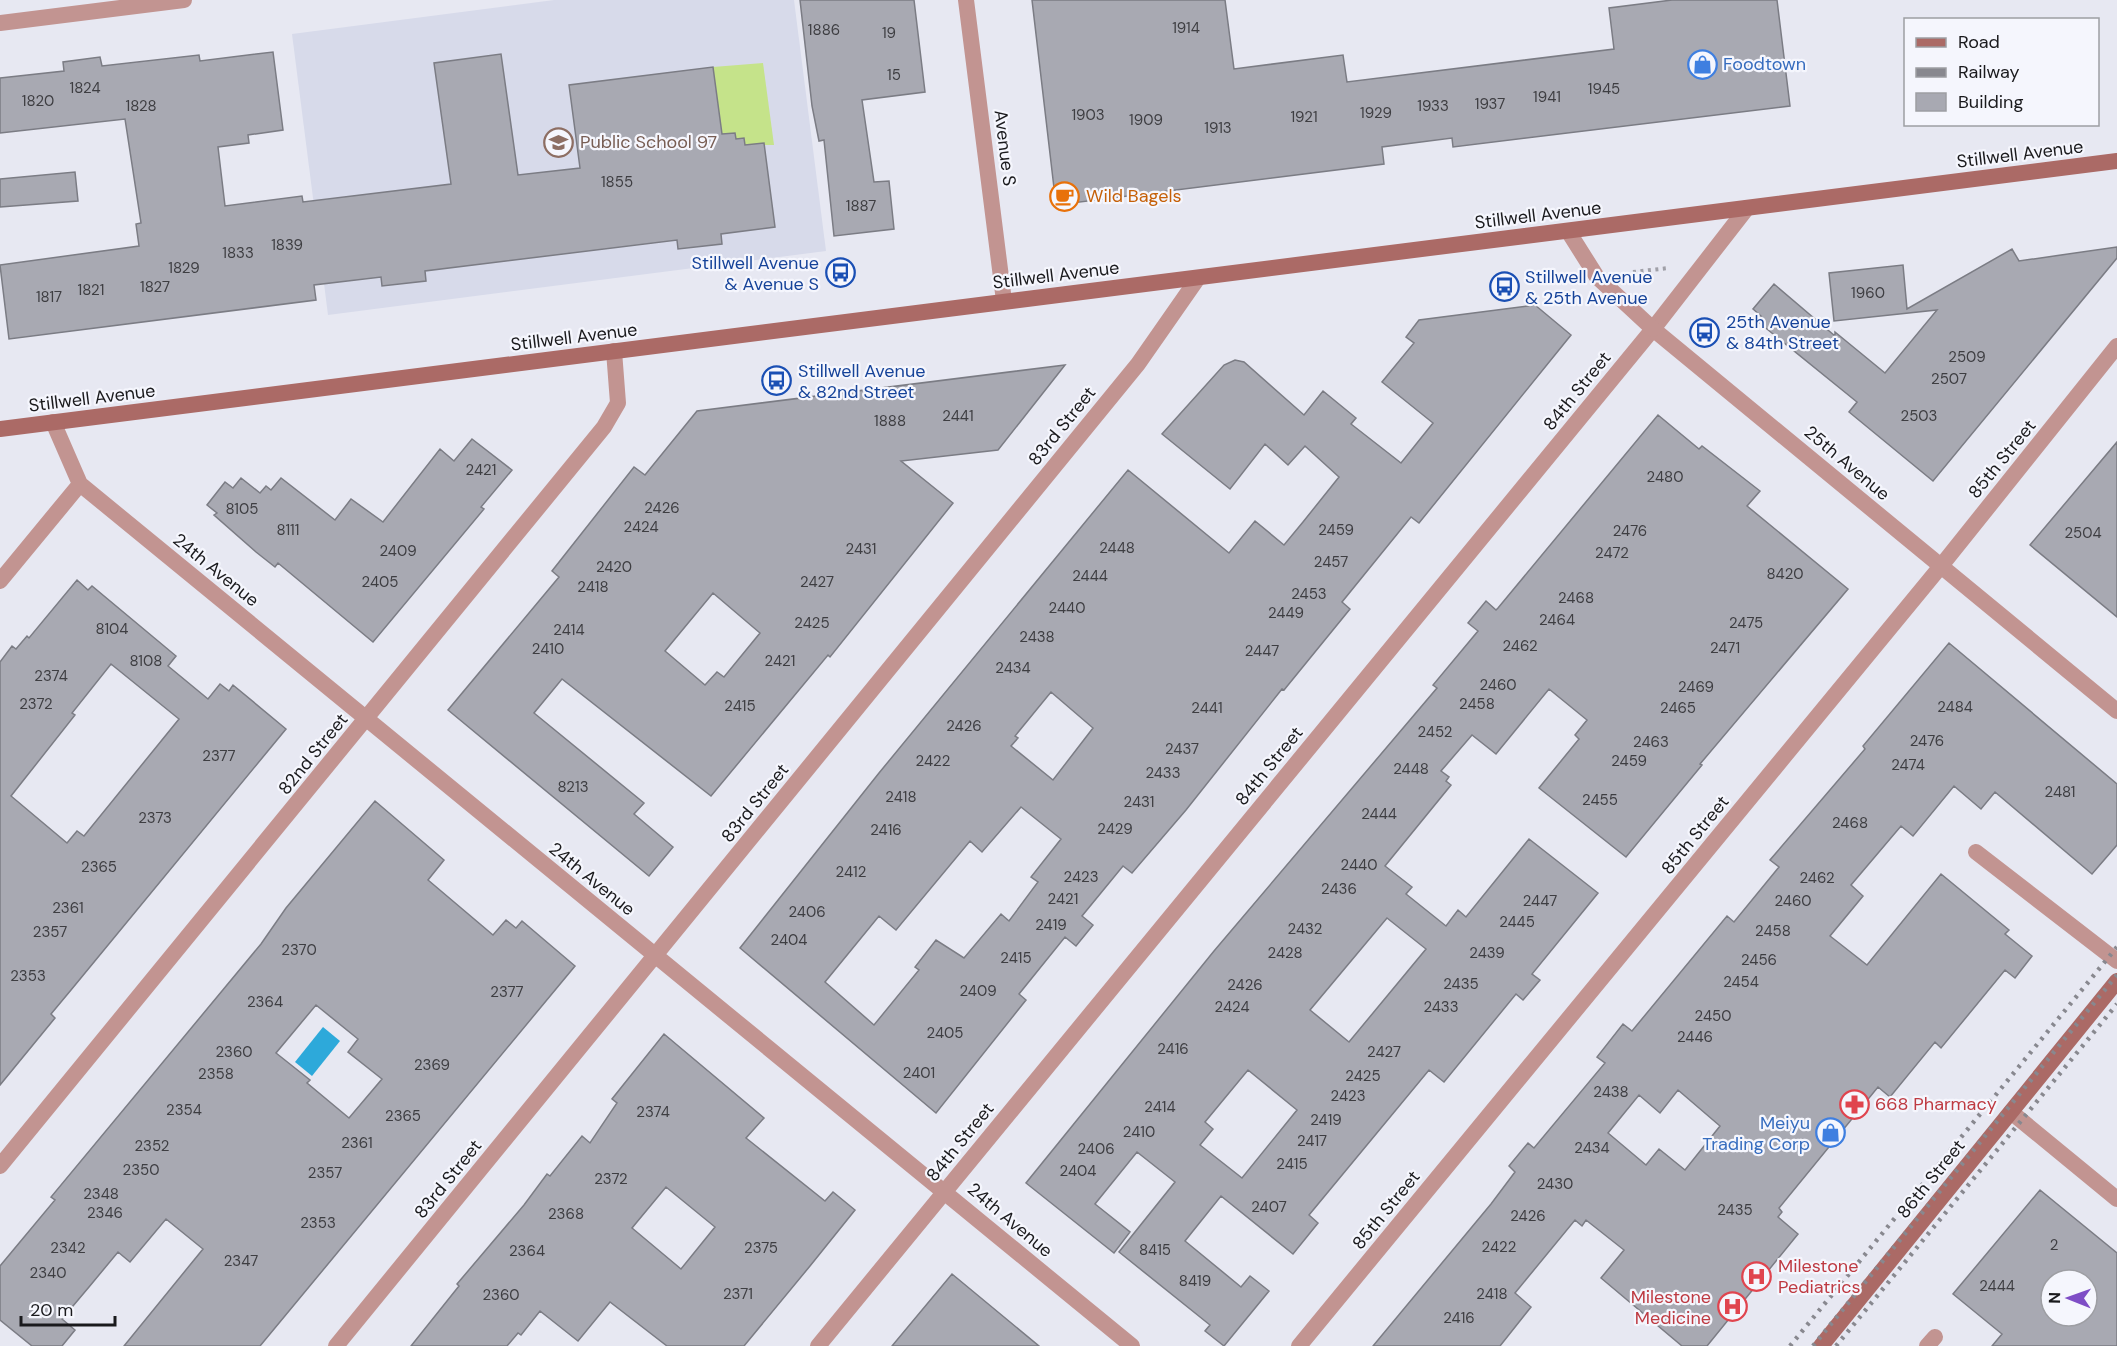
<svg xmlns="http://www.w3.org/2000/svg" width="2117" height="1346" font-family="'DM Sans',sans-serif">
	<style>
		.built { fill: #d7daea }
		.green { fill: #c5e38a }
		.water { fill: #2da9da }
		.building { fill: #a8a9b2; stroke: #7b7c84; stroke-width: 1.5; fill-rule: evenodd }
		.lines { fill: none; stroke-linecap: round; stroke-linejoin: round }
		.path { stroke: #a0a0a8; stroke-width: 4; stroke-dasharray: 3 4.5; stroke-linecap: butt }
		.service { stroke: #c29491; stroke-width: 16 }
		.minor { stroke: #c29491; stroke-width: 16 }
		.tertiary { stroke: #c29491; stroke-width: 16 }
		.secondary { stroke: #ab6a66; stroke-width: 16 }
		.rail { stroke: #88888f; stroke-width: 4.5; stroke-dasharray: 3 6; stroke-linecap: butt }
		.labels { text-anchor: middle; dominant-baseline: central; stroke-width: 4.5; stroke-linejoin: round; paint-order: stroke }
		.number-label { font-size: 15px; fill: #3e3e42 }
		.shop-label { font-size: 18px; fill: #366cbe; stroke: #f5f6fd; text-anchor: start }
		.education-label { font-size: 18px; fill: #785e54; stroke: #f5f6fd; text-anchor: start }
		.street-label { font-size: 18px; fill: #1a1a1d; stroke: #f5f6fd }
		.food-label { font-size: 18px; fill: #c56008; stroke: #f5f6fd; text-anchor: start }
		.transit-label { font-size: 18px; fill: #164399; stroke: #f5f6fd; text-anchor: start }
		.health-label { font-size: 18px; fill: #be3a42; stroke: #f5f6fd; text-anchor: start }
	</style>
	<rect width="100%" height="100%" fill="#e7e8f2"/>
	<path class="built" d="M554,0H794L826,251L328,315L292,34Z"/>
	<path class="green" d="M763,63L774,145H745L722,134L713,67Z"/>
	<path class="water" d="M323,1027L340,1041L312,1076L295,1062Z"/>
	<path class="building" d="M800,0H914L925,92L862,100L874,182L889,181L894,229L834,236L824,140L819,141L812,106Z
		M1032,0H1225L1234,69L1343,55L1347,82L1614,49L1609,8L1672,0H1777L1790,106L1453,147L1452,138L1382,147L1384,164L1056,205Z
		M273,52L283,130L248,135L249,143L218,147L225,206L302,196L303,202L451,184L434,63L501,54L518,175L580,168L569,85L713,67L722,134L735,133L736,139L744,138L745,145L764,143L775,227L721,234L722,244L678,249L677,240L425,271L426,281L382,286L381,277L314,285L316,300L9,339L0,265L139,246L136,224L141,223L125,119L0,133V78L64,71L63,62L100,57L102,66L199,55L200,61Z
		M75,172L78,201L0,207V179Z
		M2117,247V258L1933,481L1849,412L1857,402L1757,321L1761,316L1753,309L1774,284L1835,336V332L1885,373L1937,310L1834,321L1829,273L1903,265L1907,309L2012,249L2019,261Z
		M1535,305L1571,335L1419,523L1411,517L1342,602L1350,609L1284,690L1282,689L1186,810L1132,873L1123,866L1082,916L1093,925L1076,946L1065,937L1019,994L1026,1000L936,1113L740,948L879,773L1128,470L1229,553L1255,521L1284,545L1303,522L1339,477L1305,446L1288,465L1265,444L1230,489L1162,434L1224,365L1235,360L1244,362L1304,415L1323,391L1356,418L1351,424L1401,463L1433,423L1382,382L1414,343L1406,337L1419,320ZM1051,692L1093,728L1053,780L1011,746L1018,738L1015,736ZM1021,807L1061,839L1031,877L1038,882L1009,921L1001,914L964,958L936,940L915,967L919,970L874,1025L825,982L879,916L896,930L970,841L982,852Z
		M1065,365L998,450L901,461L953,503L830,657L828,655L711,796L562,679L534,713L644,803L634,814L673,847L649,876L448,710L559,577L552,571L634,467L645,475L697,411ZM713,593L760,633L724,677L717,672L705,685L665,651Z
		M1658,415L1699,449L1702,446L1760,491L1747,506L1848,589L1700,764L1702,765L1626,857L1539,788L1579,739L1575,735L1587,720L1549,689L1496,754L1472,735L1441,771L1449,777L1446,781L1451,785L1385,866L1412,887L1406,894L1446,926L1458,910L1466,917L1529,839L1598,893L1532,974L1540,980L1523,1000L1516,994L1444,1082L1429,1070L1309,1215L1318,1223L1293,1254L1221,1196L1185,1241L1241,1287L1250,1276L1269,1291L1224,1346L1205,1331L1210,1325L1119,1252L1175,1182L1137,1152L1095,1204L1130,1232L1114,1253L1026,1183L1214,951L1437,688L1433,685L1478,631L1468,623L1486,601L1496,610L1498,608ZM1387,918L1426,949L1349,1042L1310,1010ZM1248,1070L1297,1110L1242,1178L1200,1145L1213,1129L1205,1122Z
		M472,439L512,470L481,507L484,509L373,642L278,563L275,567L256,552L214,515L217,513L207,505L225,482L233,488L241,478L260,493L266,486L271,490L281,478L335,520L351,499L383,522L440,449L454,461Z
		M2117,442V617L2030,545Z
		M77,580L88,590L92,586L176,656L168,666L208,699L220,684L229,691L233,685L286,729L71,990L51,1014L55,1018L0,1085V662L12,646L16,649L27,636L29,638ZM111,664L179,719L84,836L77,831L67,843L11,796L75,715L72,713Z
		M1949,643L2117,784V845L2092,874L1995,792L1981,809L1954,786L1913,836L1901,826L1851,885L1863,896L1830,936L1867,965L1941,874L2009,930L2005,934L2032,956L2015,978L2005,970L1941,1048L1935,1042L1890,1097L1878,1087L1779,1208L1782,1212L1778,1217L1798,1234L1707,1346H1682L1601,1278L1624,1250L1586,1220L1582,1226L1575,1220L1515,1293L1531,1307L1500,1346H1373L1491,1204L1515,1172L1509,1166L1528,1143L1534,1148L1605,1063L1597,1057L1623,1024L1632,1031L1727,916L1734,922L1779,867L1770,860L1865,749L1863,746ZM1678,1090L1720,1126L1685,1170L1659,1149L1646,1165L1608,1133L1639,1095L1660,1113Z
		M375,801L444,860L428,880L493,935L506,920L516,928L522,921L575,966L260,1346H124L203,1249L166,1219L130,1262L118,1252L89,1287L62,1319L75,1330L62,1346H32L0,1320V1266L55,1200L51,1197L261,944L286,908ZM316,1005L358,1039L348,1052L382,1079L349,1118L307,1083L310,1080L276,1053Z
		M664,1034L764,1118L746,1138L825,1201L833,1192L855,1210L810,1266L744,1346H667L610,1302L578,1341L540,1311L521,1335L518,1333L507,1346H411L459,1286L457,1284L524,1205L547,1174L550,1176L582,1136L590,1143L617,1103L612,1099ZM666,1187L715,1227L681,1269L632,1228Z
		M2040,1190L2117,1253V1346H1992L2002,1334L1953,1294ZM2051,1280H2087V1316H2051Z
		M952,1274L1039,1346H892Z"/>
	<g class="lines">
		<path class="path" d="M1633,272L1669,268"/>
		<path class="service" d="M1976,852L2117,961
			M1927,1346L1935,1337"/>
		<path class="minor" d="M966,0L1004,301
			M0,23L184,0
			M1653,329L2117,711
			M53,422L80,484L1132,1346
			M0,581L80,484
			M2011,1112L2117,1199
			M0,1166L604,427L618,403L614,351
			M336,1346L1138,364L1198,278
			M818,1346L1653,329L1747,208
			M1299,1346L1941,566L2117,346"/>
		<path class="tertiary" d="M1568,231L1597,277L1653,329"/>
		<path class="secondary" d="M0,429L2117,161
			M1821,1346L2117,981"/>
		<path class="rail" d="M1790,1346L2117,947
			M1813,1346L2117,975
			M1836,1346L2117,1004"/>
	</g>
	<defs>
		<symbol id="shop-ring" viewBox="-11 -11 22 22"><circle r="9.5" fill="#f5f6fd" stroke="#3f7fe0" stroke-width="1.5"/><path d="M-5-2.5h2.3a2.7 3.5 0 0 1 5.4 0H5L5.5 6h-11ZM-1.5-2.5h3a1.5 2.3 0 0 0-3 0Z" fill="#3f7fe0"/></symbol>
		<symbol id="school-ring" viewBox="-11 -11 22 22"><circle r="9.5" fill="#f5f6fd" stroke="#8d6e63" stroke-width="1.5"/><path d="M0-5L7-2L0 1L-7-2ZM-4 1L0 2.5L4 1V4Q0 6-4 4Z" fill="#8d6e63"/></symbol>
		<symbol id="cafe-ring" viewBox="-11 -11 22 22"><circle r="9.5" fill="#f5f6fd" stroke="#e8710a" stroke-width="1.5"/><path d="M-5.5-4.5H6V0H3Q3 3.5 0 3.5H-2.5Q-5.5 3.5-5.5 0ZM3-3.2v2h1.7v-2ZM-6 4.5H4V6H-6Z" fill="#e8710a"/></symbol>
		<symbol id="bus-ring" viewBox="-11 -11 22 22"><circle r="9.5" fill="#f5f6fd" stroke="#1a4fb4" stroke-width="1.5"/><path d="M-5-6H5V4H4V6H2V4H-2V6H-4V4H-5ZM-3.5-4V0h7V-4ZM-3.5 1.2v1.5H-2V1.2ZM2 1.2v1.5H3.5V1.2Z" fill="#1a4fb4"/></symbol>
		<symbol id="pharmacy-ring" viewBox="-11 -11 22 22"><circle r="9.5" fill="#f5f6fd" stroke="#e0444e" stroke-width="1.5"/><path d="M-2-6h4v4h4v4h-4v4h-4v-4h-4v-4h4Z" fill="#e0444e"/></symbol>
		<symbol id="hospital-ring" viewBox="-11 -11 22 22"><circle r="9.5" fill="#f5f6fd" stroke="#e0444e" stroke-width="1.5"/><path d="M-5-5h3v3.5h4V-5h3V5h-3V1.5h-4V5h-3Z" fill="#e0444e"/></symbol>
	</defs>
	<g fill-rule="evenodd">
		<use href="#shop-ring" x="1686" y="48" width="33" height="33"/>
		<use href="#school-ring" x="542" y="126" width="33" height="33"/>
		<use href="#cafe-ring" x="1048" y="180" width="33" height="33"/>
		<use href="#bus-ring" x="824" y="256" width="33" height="33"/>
		<use href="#bus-ring" x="1488" y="270" width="33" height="33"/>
		<use href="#bus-ring" x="1688" y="316" width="33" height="33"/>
		<use href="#bus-ring" x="760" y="364" width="33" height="33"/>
		<use href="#pharmacy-ring" x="1838" y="1088" width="33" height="33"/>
		<use href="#shop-ring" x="1814" y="1116" width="33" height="33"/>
		<use href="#hospital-ring" x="1740" y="1260" width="33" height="33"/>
		<use href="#hospital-ring" x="1716" y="1290" width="33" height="33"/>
	</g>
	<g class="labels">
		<g class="number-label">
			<text x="1186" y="28">1914</text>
			<text x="824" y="30">1886</text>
			<text x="889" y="33">19</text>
			<text x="894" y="75">15</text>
			<text x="85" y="88">1824</text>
			<text x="1604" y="89">1945</text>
			<text x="1547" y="97">1941</text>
			<text x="38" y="101">1820</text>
			<text x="1490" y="104">1937</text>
			<text x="141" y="106">1828</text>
			<text x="1433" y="106">1933</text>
			<text x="1376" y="113">1929</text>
			<text x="1088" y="115">1903</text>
			<text x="1304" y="117">1921</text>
			<text x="1146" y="120">1909</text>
			<text x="1218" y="128">1913</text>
			<text x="617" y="182">1855</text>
			<text x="861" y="206">1887</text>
			<text x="287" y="245">1839</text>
			<text x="238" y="253">1833</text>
			<text x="184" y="268">1829</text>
			<text x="155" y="287">1827</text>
			<text x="91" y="290">1821</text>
			<text x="1868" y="293">1960</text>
			<text x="49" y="297">1817</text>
			<text x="1967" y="357">2509</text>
			<text x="1949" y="379">2507</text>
			<text x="958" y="416">2441</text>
			<text x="1919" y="416">2503</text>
			<text x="890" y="421">1888</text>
			<text x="481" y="470">2421</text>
			<text x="1665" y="477">2480</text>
			<text x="662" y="508">2426</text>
			<text x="242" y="509">8105</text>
			<text x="641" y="527">2424</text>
			<text x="288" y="530">8111</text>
			<text x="1336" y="530">2459</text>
			<text x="1630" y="531">2476</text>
			<text x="2083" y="533">2504</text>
			<text x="1117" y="548">2448</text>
			<text x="861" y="549">2431</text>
			<text x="398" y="551">2409</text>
			<text x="1612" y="553">2472</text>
			<text x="1331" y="562">2457</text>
			<text x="614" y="567">2420</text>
			<text x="1785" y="574">8420</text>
			<text x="1090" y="576">2444</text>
			<text x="380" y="582">2405</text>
			<text x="817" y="582">2427</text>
			<text x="593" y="587">2418</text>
			<text x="1309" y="594">2453</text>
			<text x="1576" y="598">2468</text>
			<text x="1067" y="608">2440</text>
			<text x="1286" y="613">2449</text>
			<text x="1557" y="620">2464</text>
			<text x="812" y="623">2425</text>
			<text x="1746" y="623">2475</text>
			<text x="112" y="629">8104</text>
			<text x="569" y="630">2414</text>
			<text x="1037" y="637">2438</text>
			<text x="1520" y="646">2462</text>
			<text x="1725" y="648">2471</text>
			<text x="548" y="649">2410</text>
			<text x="1262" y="651">2447</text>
			<text x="146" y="661">8108</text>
			<text x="780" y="661">2421</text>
			<text x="1013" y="668">2434</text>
			<text x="51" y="676">2374</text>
			<text x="1498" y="685">2460</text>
			<text x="1696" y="687">2469</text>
			<text x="36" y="704">2372</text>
			<text x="1477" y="704">2458</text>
			<text x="740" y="706">2415</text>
			<text x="1955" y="707">2484</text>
			<text x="1207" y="708">2441</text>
			<text x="1678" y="708">2465</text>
			<text x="964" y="726">2426</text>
			<text x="1435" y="732">2452</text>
			<text x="1927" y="741">2476</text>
			<text x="1651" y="742">2463</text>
			<text x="1182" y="749">2437</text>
			<text x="219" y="756">2377</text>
			<text x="933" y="761">2422</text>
			<text x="1629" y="761">2459</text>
			<text x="1908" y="765">2474</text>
			<text x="1411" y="769">2448</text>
			<text x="1163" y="773">2433</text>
			<text x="573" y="787">8213</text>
			<text x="2060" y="792">2481</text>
			<text x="901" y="797">2418</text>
			<text x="1600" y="800">2455</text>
			<text x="1139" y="802">2431</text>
			<text x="1379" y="814">2444</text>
			<text x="155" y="818">2373</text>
			<text x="1850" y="823">2468</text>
			<text x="1115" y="829">2429</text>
			<text x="886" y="830">2416</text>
			<text x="1359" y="865">2440</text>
			<text x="99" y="867">2365</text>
			<text x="851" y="872">2412</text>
			<text x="1081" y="877">2423</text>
			<text x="1817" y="878">2462</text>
			<text x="1339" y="889">2436</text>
			<text x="1063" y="899">2421</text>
			<text x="1540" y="901">2447</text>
			<text x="1793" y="901">2460</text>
			<text x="68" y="908">2361</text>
			<text x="807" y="912">2406</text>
			<text x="1517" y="922">2445</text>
			<text x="1051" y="925">2419</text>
			<text x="1305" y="929">2432</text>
			<text x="1773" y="931">2458</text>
			<text x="50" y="932">2357</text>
			<text x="789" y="940">2404</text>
			<text x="299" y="950">2370</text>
			<text x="1285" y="953">2428</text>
			<text x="1487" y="953">2439</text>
			<text x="1016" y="958">2415</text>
			<text x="1759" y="960">2456</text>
			<text x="28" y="976">2353</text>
			<text x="1741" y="982">2454</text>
			<text x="1461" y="984">2435</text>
			<text x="1245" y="985">2426</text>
			<text x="978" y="991">2409</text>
			<text x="507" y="992">2377</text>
			<text x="265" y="1002">2364</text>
			<text x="1232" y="1007">2424</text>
			<text x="1441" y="1007">2433</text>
			<text x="1713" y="1016">2450</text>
			<text x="945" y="1033">2405</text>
			<text x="1695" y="1037">2446</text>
			<text x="1173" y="1049">2416</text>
			<text x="234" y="1052">2360</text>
			<text x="1384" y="1052">2427</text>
			<text x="432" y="1065">2369</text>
			<text x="919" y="1073">2401</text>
			<text x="216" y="1074">2358</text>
			<text x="1363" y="1076">2425</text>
			<text x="1611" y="1092">2438</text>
			<text x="1348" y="1096">2423</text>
			<text x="1160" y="1107">2414</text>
			<text x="184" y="1110">2354</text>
			<text x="653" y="1112">2374</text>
			<text x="403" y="1116">2365</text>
			<text x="1326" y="1120">2419</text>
			<text x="1139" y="1132">2410</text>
			<text x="1312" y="1141">2417</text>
			<text x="357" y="1143">2361</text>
			<text x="152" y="1146">2352</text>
			<text x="1592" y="1148">2434</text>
			<text x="1096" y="1149">2406</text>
			<text x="1292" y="1164">2415</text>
			<text x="141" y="1170">2350</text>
			<text x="1078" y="1171">2404</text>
			<text x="325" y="1173">2357</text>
			<text x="611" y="1179">2372</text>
			<text x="1555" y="1184">2430</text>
			<text x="101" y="1194">2348</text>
			<text x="1269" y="1207">2407</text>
			<text x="1735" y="1210">2435</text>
			<text x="105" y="1213">2346</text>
			<text x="566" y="1214">2368</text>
			<text x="1528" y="1216">2426</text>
			<text x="318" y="1223">2353</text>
			<text x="2054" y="1245">2</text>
			<text x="1499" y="1247">2422</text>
			<text x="68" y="1248">2342</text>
			<text x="761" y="1248">2375</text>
			<text x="1155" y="1250">8415</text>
			<text x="527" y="1251">2364</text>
			<text x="241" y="1261">2347</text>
			<text x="48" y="1273">2340</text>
			<text x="1195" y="1281">8419</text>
			<text x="1997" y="1286">2444</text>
			<text x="738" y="1294">2371</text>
			<text x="1492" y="1294">2418</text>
			<text x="501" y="1295">2360</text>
			<text x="1459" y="1318">2416</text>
		</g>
		<g class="shop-label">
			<text x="1723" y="64">Foodtown</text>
			<text x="1810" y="1123" text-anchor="end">Meiyu<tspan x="1810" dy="21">Trading Corp</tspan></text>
		</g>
		<g class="education-label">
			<text x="580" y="142">Public School 97</text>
		</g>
		<g class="street-label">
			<text transform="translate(1005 148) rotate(83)">Avenue S</text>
			<text transform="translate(2020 154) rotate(-7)">Stillwell Avenue</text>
			<text transform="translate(1538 215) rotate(-7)">Stillwell Avenue</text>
			<text transform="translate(1056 275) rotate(-7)">Stillwell Avenue</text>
			<text transform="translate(574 337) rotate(-7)">Stillwell Avenue</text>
			<text transform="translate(1577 391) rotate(-51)">84th Street</text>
			<text transform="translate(92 398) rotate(-7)">Stillwell Avenue</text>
			<text transform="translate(1062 426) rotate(-51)">83rd Street</text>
			<text transform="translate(2002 459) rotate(-51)">85th Street</text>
			<text transform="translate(1847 463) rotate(40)">25th Avenue</text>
			<text transform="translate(216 570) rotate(39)">24th Avenue</text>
			<text transform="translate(313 754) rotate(-51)">82nd Street</text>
			<text transform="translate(1269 766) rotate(-51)">84th Street</text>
			<text transform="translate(755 803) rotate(-51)">83rd Street</text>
			<text transform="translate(1695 835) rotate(-51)">85th Street</text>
			<text transform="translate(592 879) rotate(39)">24th Avenue</text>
			<text transform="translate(960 1142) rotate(-51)">84th Street</text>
			<text transform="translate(448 1179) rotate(-51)">83rd Street</text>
			<text transform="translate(1931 1179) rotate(-51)">86th Street</text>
			<text transform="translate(1386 1210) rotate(-51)">85th Street</text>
			<text transform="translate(1010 1220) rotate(40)">24th Avenue</text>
		</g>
		<g class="food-label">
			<text x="1086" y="196">Wild Bagels</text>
		</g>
		<g class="transit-label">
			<text x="819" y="263" text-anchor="end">Stillwell Avenue<tspan x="819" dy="21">&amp; Avenue S</tspan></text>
			<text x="1525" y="277">Stillwell Avenue<tspan x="1525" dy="21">&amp; 25th Avenue</tspan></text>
			<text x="1726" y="322">25th Avenue<tspan x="1726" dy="21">&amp; 84th Street</tspan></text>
			<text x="798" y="371">Stillwell Avenue<tspan x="798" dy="21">&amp; 82nd Street</tspan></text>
		</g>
		<g class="health-label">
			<text x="1875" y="1104">668 Pharmacy</text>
			<text x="1778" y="1266">Milestone<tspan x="1778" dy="21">Pediatrics</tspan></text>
			<text x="1711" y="1297" text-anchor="end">Milestone<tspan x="1711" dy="21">Medicine</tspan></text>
		</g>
	</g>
	<rect x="1904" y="18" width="195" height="108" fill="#f5f6fd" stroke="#9d9ea3" stroke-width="1.5"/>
	<rect x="1916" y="38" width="30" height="9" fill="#ab6a66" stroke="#9d9ea3" stroke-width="1.5"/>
	<text x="1958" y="48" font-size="18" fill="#1a1a1d">Road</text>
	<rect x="1916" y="68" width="30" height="9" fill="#88888f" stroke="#9d9ea3" stroke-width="1.5"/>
	<text x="1958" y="78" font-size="18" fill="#1a1a1d">Railway</text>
	<rect x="1916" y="93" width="30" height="18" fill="#a8a9b2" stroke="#9d9ea3" stroke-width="1.5"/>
	<text x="1958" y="108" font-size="18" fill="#1a1a1d">Building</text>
	<g transform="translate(2069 1298) rotate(271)"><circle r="28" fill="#f5f6fd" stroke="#9d9ea3" stroke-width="1.5"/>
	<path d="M0-4.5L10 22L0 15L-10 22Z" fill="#7e4dc6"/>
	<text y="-9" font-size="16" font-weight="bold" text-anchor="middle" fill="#1a1a1d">N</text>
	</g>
	<path d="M21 1316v9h94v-9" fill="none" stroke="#1a1a1d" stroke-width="3"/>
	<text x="30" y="1316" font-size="18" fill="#1a1a1d" stroke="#f5f6fd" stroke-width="4.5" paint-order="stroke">20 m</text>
</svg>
